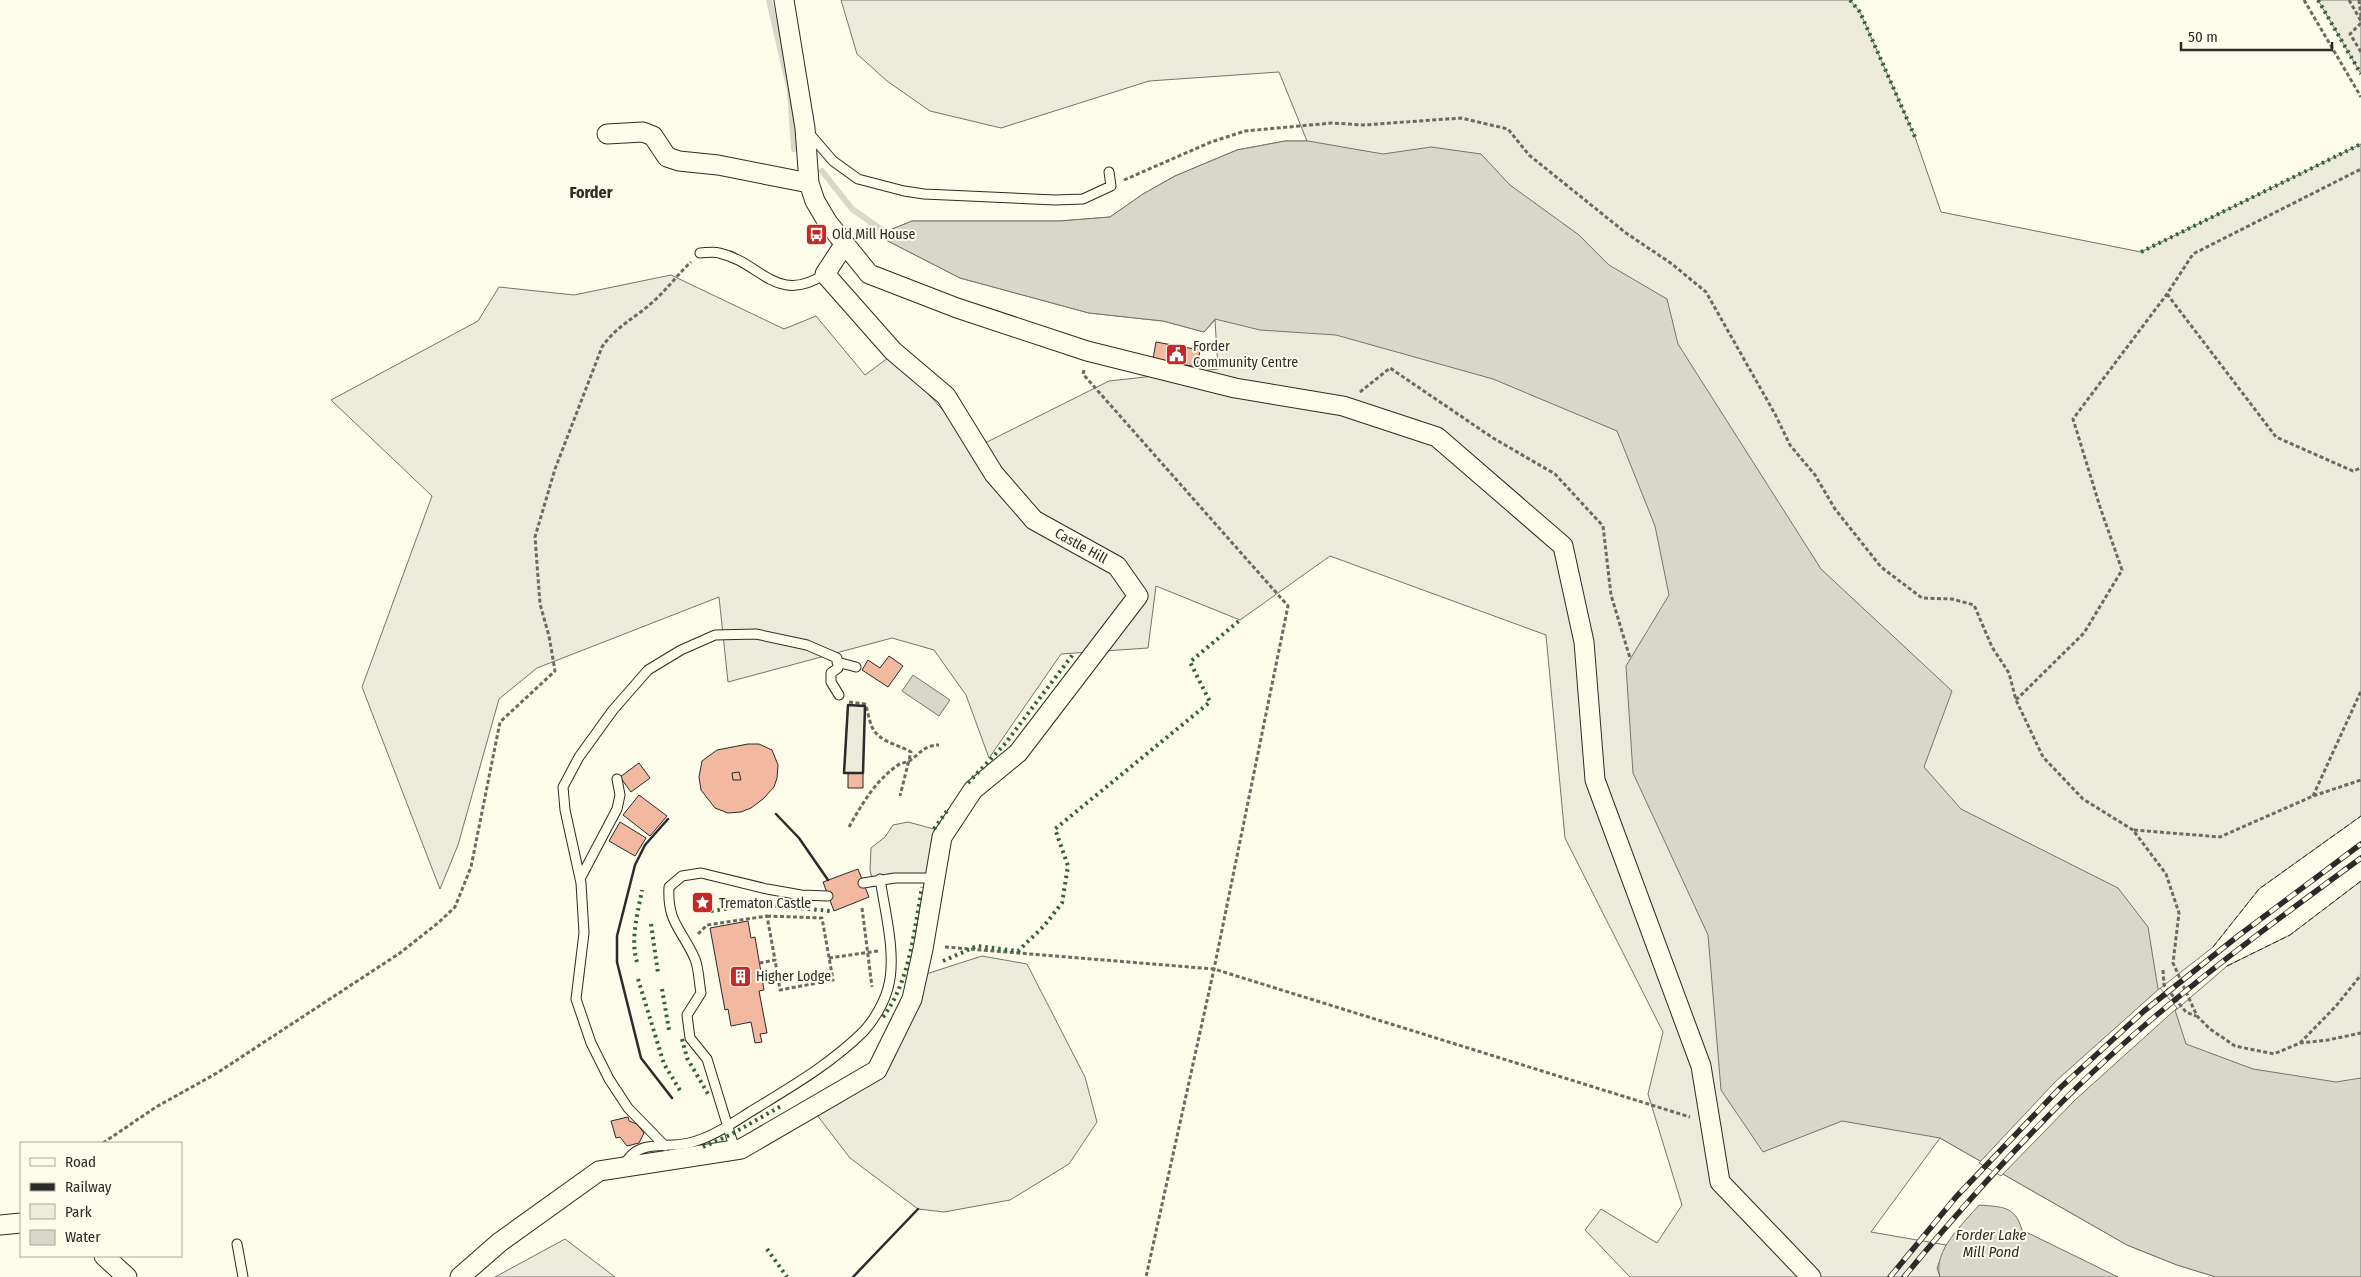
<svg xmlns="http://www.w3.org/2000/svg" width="2361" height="1277" font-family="'Fira Sans Condensed',sans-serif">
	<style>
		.green { fill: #ecebdb; stroke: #74746e }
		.water { fill: #d8d7c9; stroke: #74746e }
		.pier { fill: #fdfbea; stroke: #74746e }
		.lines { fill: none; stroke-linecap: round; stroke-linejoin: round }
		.stream { stroke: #d8d7c9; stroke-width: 6 }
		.building { fill: #f2b8a0; stroke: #2b2b2b }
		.service-casing { stroke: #2b2b2b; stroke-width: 11 }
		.minor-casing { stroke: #2b2b2b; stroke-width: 21 }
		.path { stroke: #6a6964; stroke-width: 3; stroke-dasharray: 4 2.5; stroke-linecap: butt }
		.service { stroke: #fdfbea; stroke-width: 9 }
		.minor { stroke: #fdfbea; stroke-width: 19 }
		.rail-casing { stroke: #2b2b2b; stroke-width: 5.5 }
		.rail { stroke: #fdfbea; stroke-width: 4; stroke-dasharray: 11; stroke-linecap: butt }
		.hedge { stroke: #34623c; stroke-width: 4; stroke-dasharray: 2.5 4; stroke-linecap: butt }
		.fence { stroke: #2b2b2b; stroke-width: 1; stroke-dasharray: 6 2.5; stroke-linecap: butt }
		.wall { stroke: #2b2b2b; stroke-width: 2.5 }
		.labels { text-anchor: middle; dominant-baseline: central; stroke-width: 4; stroke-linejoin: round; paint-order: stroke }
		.poi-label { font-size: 14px; fill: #2b2b2b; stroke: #fdfbea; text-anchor: start }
		.street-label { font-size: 14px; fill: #2b2b2b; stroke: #fdfbea }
		.water-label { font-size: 15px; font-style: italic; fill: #2b2b2b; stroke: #fdfbea }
		.quarter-label { font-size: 16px; font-weight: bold; fill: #2b2b2b; stroke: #fdfbea }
	</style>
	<rect width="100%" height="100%" fill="#fdfbea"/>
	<path class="green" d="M841,0H1850L1860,12L1915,137L1941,212L2141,252L2361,144V816L2259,889L2213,947L2158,990L2176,1010L2227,966L2290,935L2361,881V1277H2216L2177,1265L2127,1245L1940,1138L1871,1232L1946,1245L1937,1268L1940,1277H1630L1585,1230L1601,1209L1657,1243L1682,1205L1648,1094L1663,1032L1565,838L1546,635L1330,556L1240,620L1156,586L1148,648L1061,654L989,758L966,695L934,650L892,638L728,682L719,597L537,668L499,699L458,845L440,889L362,687L432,496L331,400L478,321L499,287L574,295L671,275L784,329L816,316L865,375L892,355L977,447L1109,381L1218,369L1215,320L1204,332L1163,321L1089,313L960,278L886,240L885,232L912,221H1060L1110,217L1143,194L1175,176L1237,150L1285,141H1307L1279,72L1149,81L1001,128L930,111L887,81L857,54Z
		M2318,0H2361V74Z
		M848,705L865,706L863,773H844Z
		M908,822L934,829L939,834L931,874H889L872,878L870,870L871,848L885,837L893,825Z
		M982,956L1027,964L1085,1077L1097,1122L1069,1164L1010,1200L944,1212L918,1209L850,1158L810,1106L872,1067L923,975Z
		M565,1239L615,1277H495Z"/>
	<path class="water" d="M1285,141H1308L1383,154L1431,147L1481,154L1510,185L1579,235L1609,265L1667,299L1678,344L1821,569L1952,691L1924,767L1961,809L2118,888L2148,927L2158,989L2175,1010L2186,1044L2253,1069L2336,1082L2361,1078V1277H2216L2177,1265L2127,1245L1940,1138L1842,1121L1763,1152L1721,1090L1708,935L1633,773L1626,666L1669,595L1655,526L1617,431L1493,379L1336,335L1260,330L1215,319L1204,332L1163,321L1089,313L960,278L886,240L885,232L912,221H1060L1110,217L1143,194L1175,176L1237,150Z
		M913,675L950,700L939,716L902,691Z
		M1979,1205C2001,1207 2015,1205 2022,1230L2118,1277H1940C1932,1251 1964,1223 1979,1205Z"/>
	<path class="pier" d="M2160,988L2177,1008L2076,1099L2001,1176L1979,1163L2056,1081Z"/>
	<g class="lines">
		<path class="stream" d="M769,0L790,91L794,149
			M822,171L852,209L885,232"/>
	</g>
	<path class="building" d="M1156,342L1200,350L1197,367L1153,359Z
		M889,656L903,666L888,687L862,670L868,660L880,668Z
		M748,744H759L772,750L778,765L777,778L774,787L763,799L751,808L741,812L728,813L715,808L701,790L699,777L702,761L717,750Z
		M639,763L650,778L631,792L620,777Z
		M739,772L741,780H733L732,773Z
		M848,773H863V788H848Z
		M639,795L667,816L650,836L623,815Z
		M620,822L646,838L635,856L609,841Z
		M858,869L869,897L834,911L823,882Z
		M748,921L751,938L755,937L764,990L759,991L767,1033L760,1034L762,1042L755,1043L751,1022L731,1026L728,1009L725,1010L710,928Z
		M628,1117L629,1121L637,1124L644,1133L639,1143L627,1146L620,1137L616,1138L611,1121Z"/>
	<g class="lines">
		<defs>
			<path id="service" d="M808,132L833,161L858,179L904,191L924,194L1055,200L1083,199L1111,186L1109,172
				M700,253C706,253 714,251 719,253C761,262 776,306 825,274
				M837,662L856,667
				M580,879L617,809L620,795L617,779
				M863,883L895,878H933
				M665,1146L628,1108L609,1079L591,1043L576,999L584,933L581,883L565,810L563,787L579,757L613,710L648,670L681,650L715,635L756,634L807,645L837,658L838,668L831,673V682L839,695
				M735,1150L707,1059L690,1038L687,1015L701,993C699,983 699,969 695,959C682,929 667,923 669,887L682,876L701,873L767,889L801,895L828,896
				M623,1167C637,1138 662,1149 689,1143C711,1138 731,1124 750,1112C789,1088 831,1064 864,1031C874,1020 884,1003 888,988C897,956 885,912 880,879
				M237,1244L243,1277"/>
			<path id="minor" d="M784,0L805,128L809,183L815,201L828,223L869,274L957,308L1087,351L1235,388L1343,406L1437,437L1563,546L1584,642L1595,780L1701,1066L1720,1182L1811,1277
				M607,134L643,132L653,136L667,157L679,161L718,165L809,183
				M0,1225L21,1223
				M104,1256L127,1277
				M460,1277L500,1242L599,1171L741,1149L877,1070L912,999L923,949L942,837L973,790L1018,753L1138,596L1117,566L1034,520L994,474L946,396L893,351L825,274L844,245"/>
		</defs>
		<use href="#service" class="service-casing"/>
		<use href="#minor" class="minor-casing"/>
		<path class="path" d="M2304,0L2361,97
			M2349,0L2361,21
			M2359,0L2361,17
			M2361,23L2350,34L2361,52
			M1124,180L1211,142L1245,131L1332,123L1363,125L1461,118L1508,129L1529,155L1626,233L1672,264L1706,292L1775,414L1790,445L1815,475L1835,509L1881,567L1922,598L1952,599L1974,605L1992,647L2009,673L2016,700L2043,757L2083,799L2133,830L2166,874L2179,913L2173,963L2197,1016L2210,1029L2235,1046L2274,1054L2300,1043L2328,1040L2361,1033
			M2167,294L2276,437L2353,471L2361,468
			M1084,370L1083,374L1288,606L1214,969L1146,1277
			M1360,392L1390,368L1493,438L1555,474L1603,526L1611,595L1630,658
			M2016,700L2084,633L2122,570L2100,507L2073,419L2167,294L2193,254L2361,169
			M849,702L865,704C868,711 869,720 872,727C879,742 897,744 911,752L900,796
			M2313,796L2361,691
			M849,827C862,804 875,781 898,765C901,763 905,763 909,761C920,754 924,745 939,745
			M2134,830L2220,837L2313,796L2361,780
			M862,908L872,987
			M767,916L822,918L833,980L780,990L775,960
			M698,934L707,925L767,916L775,960L759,963
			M945,947L1214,969L1690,1117
			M829,958L878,951
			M2163,970L2164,985L2186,1012L2196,1016
			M2300,1043L2336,1006L2361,975
			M103,1143L156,1107L217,1073L400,953L438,923L455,907L471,867L500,722L555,671L549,636L540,604L535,537L555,469L602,347C617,325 636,318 655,300C668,288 678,274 691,262"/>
		<use href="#service" class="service"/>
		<use href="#minor" class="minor"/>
		<defs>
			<path id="rail" d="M1890,1277L1956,1197L2061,1087L2144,1011L2238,936L2361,844
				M1904,1277C1980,1185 2061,1096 2152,1019C2219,962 2290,910 2361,858"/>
		</defs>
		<use href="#rail" class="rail-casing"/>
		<use href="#rail" class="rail"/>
		<path class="hedge" d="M1850,0L1860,12L1915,137
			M2318,0L2361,74
			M2141,252L2361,144
			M968,783L1004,745L1074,653
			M934,829L949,808
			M711,911L758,904L830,911
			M651,924L658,973
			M943,961L977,946L1018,951L1044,926L1062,903L1068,866L1055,829L1210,702L1190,662L1240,620
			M637,962C630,940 638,912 642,890
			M638,979L664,1064L681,1092
			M662,989L669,1030
			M883,1017C910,981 914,931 922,887
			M682,1039L687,1058L708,1094
			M703,1147L730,1135L783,1105
			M767,1249L787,1277"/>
		<path class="fence" d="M2213,947L2259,889L2361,816
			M2227,966L2290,935L2361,881"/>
		<path class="wall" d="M848,705L865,706L863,773H844Z
			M776,814L799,838L828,880
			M668,819L645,845L635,865L617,936V962L641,1058L672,1098
			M853,1277L918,1209"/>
	</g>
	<defs>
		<symbol id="bus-square" viewBox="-11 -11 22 22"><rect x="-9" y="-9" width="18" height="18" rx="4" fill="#c62828" stroke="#fdfbea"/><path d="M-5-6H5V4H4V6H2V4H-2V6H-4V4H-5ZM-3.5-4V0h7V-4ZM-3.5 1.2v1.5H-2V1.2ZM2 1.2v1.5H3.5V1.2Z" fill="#fff"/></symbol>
		<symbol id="civic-square" viewBox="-11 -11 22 22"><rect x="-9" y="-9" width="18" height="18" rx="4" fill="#c62828" stroke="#fdfbea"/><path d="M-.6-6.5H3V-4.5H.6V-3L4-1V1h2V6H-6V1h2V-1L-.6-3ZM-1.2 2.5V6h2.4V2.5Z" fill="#fff"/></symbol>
		<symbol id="sight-square" viewBox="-11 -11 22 22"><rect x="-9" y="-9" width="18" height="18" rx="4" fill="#c62828" stroke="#fdfbea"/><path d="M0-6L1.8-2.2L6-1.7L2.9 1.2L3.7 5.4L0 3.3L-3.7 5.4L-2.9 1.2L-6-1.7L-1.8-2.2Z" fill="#fff"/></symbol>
		<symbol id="building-square" viewBox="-11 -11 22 22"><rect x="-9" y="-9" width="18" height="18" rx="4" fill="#c62828" stroke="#fdfbea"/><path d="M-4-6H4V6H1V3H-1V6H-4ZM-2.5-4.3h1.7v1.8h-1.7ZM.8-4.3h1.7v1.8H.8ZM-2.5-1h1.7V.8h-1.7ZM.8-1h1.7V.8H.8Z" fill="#fff"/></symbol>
	</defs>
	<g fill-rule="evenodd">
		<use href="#bus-square" x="804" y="222" width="25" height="25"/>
		<use href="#civic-square" x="1164" y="342" width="25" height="25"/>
		<use href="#sight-square" x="690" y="890" width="25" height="25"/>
		<use href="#building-square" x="728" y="964" width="25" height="25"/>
	</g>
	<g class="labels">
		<g class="poi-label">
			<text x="832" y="234">Old Mill House</text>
			<text x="1193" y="346">Forder<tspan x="1193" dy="16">Community Centre</tspan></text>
			<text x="719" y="903">Trematon Castle</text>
			<text x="756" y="976">Higher Lodge</text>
		</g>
		<g class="street-label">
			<text transform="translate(1081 546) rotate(29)">Castle Hill</text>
		</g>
		<g class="water-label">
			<text x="1991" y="1235">Forder Lake<tspan x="1991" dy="17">Mill Pond</tspan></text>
		</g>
		<g class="quarter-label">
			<text x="591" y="192">Forder</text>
		</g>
	</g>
	<rect x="20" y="1142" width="162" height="115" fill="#fdfbea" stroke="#a9a89e"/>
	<rect x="30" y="1158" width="25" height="8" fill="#fdfbea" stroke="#a9a89e"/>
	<text x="65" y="1167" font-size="15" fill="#2b2b2b">Road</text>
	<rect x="30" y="1183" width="25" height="8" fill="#2b2b2b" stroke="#a9a89e"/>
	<text x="65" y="1192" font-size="15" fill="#2b2b2b">Railway</text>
	<rect x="30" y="1204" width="25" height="15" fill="#ecebdb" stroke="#a9a89e"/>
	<text x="65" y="1217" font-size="15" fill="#2b2b2b">Park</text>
	<rect x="30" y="1230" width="25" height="15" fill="#d8d7c9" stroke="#a9a89e"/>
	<text x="65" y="1242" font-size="15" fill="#2b2b2b">Water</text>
	<path d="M2181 42v8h151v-8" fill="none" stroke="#2b2b2b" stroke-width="2.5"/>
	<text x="2188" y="42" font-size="15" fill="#2b2b2b" stroke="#fdfbea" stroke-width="4" paint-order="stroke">50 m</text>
</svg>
